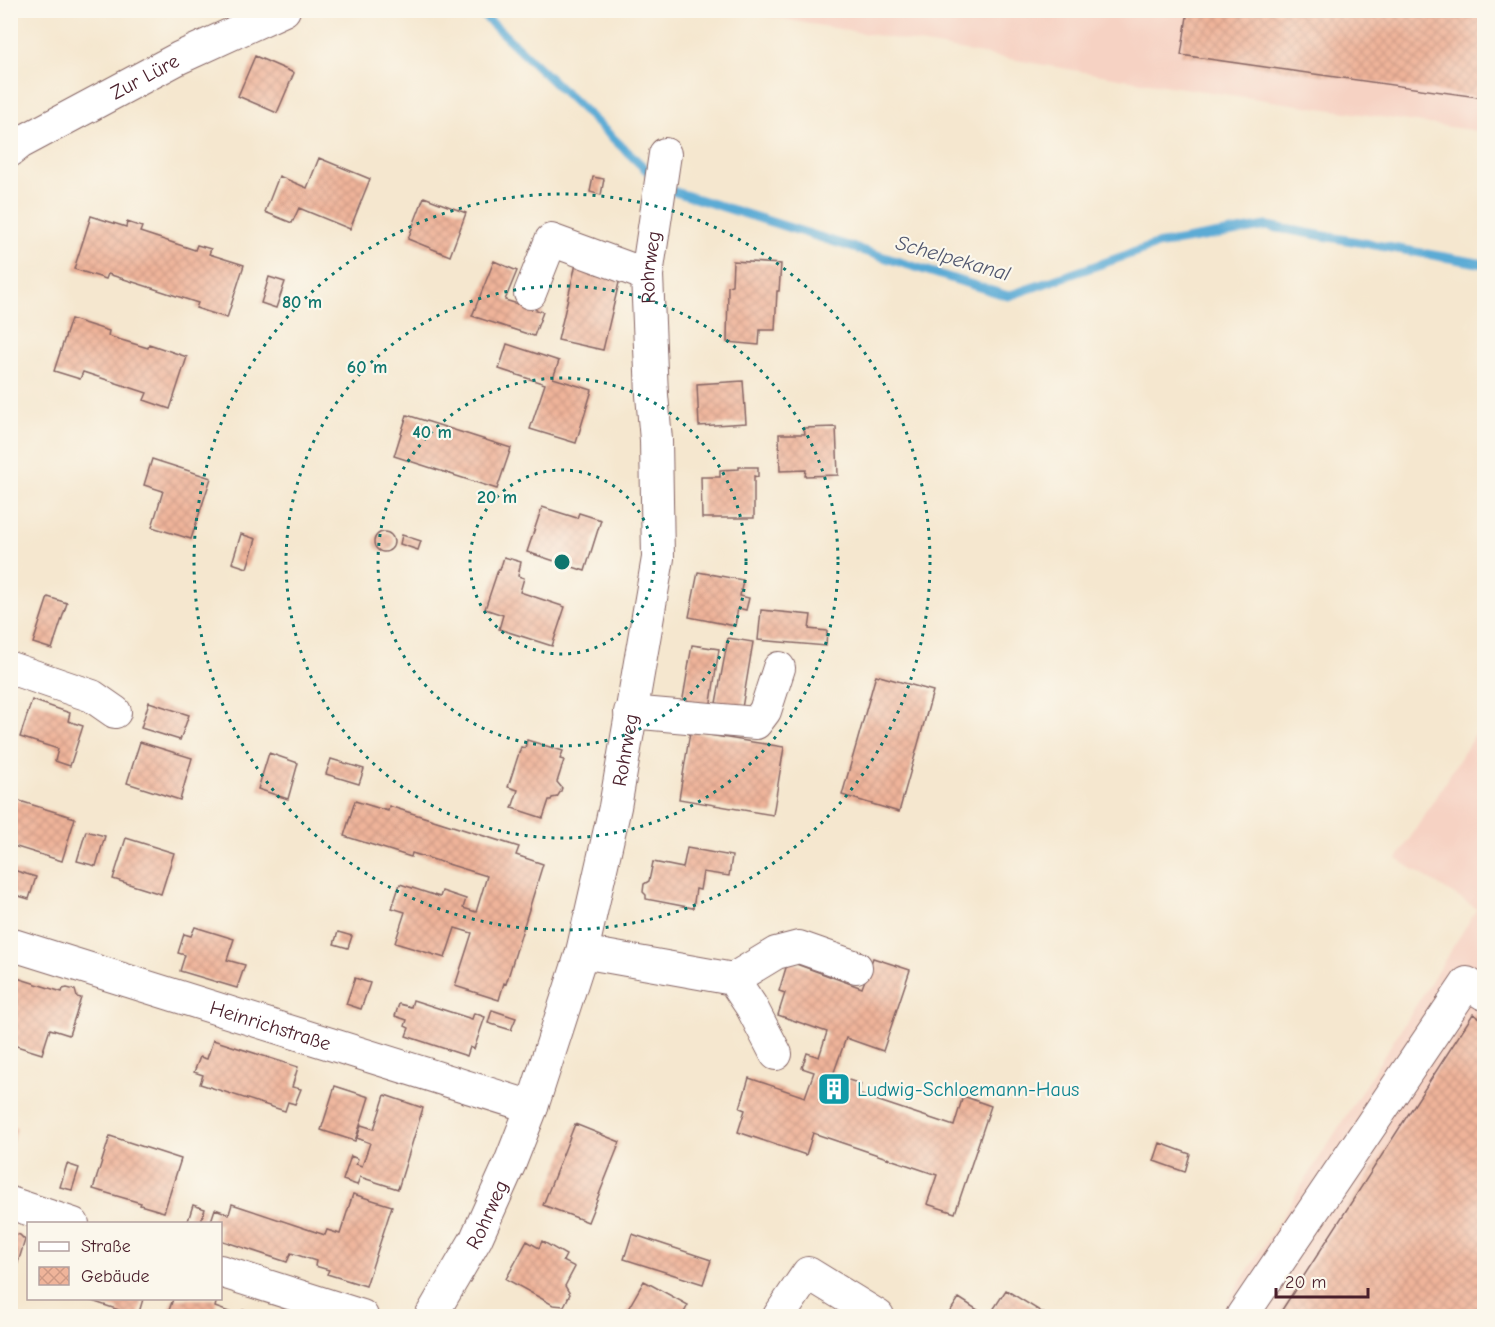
<svg xmlns="http://www.w3.org/2000/svg" width="1495" height="1327" font-family="'Comic Neue',sans-serif">
	<style>
		.built { fill: #f6d2c3 }
		.lines { fill: none; stroke-linecap: round; stroke-linejoin: round }
		.stream { stroke: #5babd5; stroke-width: 9 }
		.building { fill: url(#building-cross-hatch) }
		.minor-casing { stroke: #866564; stroke-width: 34 }
		.minor { stroke: #fff; stroke-width: 32 }
		.ring { fill: none; stroke: #0f766e; stroke-width: 3; stroke-dasharray: 3 6 }
		.labels { text-anchor: middle; dominant-baseline: central; stroke-width: 4.5; stroke-linejoin: round; paint-order: stroke }
		.street-label { font-size: 20px; fill: #4a1f2b; stroke: #fbf7ec }
		.culture-label { font-size: 20px; fill: #0d838f; stroke: #fbf7ec; text-anchor: start }
		.water-label { font-size: 21px; font-style: italic; fill: #51576f; stroke: #fbf7ec }
		.centre { fill: #0f766e; stroke: #fbf7ec; stroke-width: 3 }
		.ring-label { font-size: 18px; text-anchor: middle; font-weight: bold; fill: #0f766e; stroke: #fbf7ec; stroke-width: 4.5; stroke-linejoin: round; paint-order: stroke }
	</style>
	<defs>
		<pattern id="building-cross-hatch" width="8" height="8" patternUnits="userSpaceOnUse" patternTransform="scale(1.5)"><rect width="8" height="8" fill="#efb49a"/><path d="M0 0l8 8M0 8l8-8" fill="none" stroke="#ce9a85"/></pattern>
	</defs>
	<rect width="100%" height="100%" fill="#fbf7ec"/>
	<filter id="ink" filterUnits="userSpaceOnUse"><feTurbulence type="fractalNoise" baseFrequency=".0167" numOctaves="2"/><feDisplacementMap in="SourceGraphic" scale="12" xChannelSelector="R" yChannelSelector="G"/><feConvolveMatrix kernelMatrix="1 2 1 2 8 2 1 2 1" color-interpolation-filters="sRGB"/></filter>
	<filter id="wash" filterUnits="userSpaceOnUse"><feTurbulence type="fractalNoise" baseFrequency=".008" numOctaves="4" result="noise"/><feDisplacementMap in="SourceGraphic" scale="24" xChannelSelector="R" yChannelSelector="G"/><feGaussianBlur stdDeviation="1.35" result="paint"/><feColorMatrix in="noise" values="0 0 0 0 0 0 0 0 0 0 0 0 0 0 0 0 0 1.4 0 .05"/><feComposite in="paint" operator="in"/></filter>
	<g filter="url(#wash)">
		<rect width="100%" height="100%" fill="#f5e7cf"/>
		<path class="built" d="M758,11H1484V132L1142,82L765,16Z
			M1484,720V1316H1219L1477,909L1397,859Z"/>
		<g class="lines">
			<path class="stream" d="M478,10L655,178
				M666,187L669,190L1008,296L1156,245L1267,226L1484,264"/>
		</g>
		<g id="blocks">
			<path class="building" d="M1188,10H1484V98L1181,55Z
				M255,56L294,73L277,113L238,96Z
				M319,158L370,179L350,229L299,208L292,223L265,212L279,176L307,188Z
				M593,177L604,179L601,195L590,192Z
				M424,197L466,213L450,256L408,239Z
				M91,216L126,227L127,222L142,227L140,232L195,250L197,245L211,249L209,254L244,265L227,318L196,308L198,303L152,288L108,274L106,279L74,269Z
				M494,261L517,271L505,300L543,312L534,336L472,316Z
				M733,261L781,264L779,291H777L775,330H760L759,345L727,342L728,286L732,285Z
				M576,264L621,274L603,350L558,340Z
				M269,277L285,282L276,308L261,303Z
				M71,319L109,331L108,336L148,348L149,344L187,357L170,409L144,400L147,393L83,372L80,379L54,371Z
				M507,344L559,361L553,378L592,390L576,443L530,429L545,384L499,369Z
				M743,381L746,423L699,426L697,384Z
				M407,415L511,448L497,489L394,456Z
				M836,427L838,475L805,476L806,470L780,471L779,434H805L804,428Z
				M152,459L211,478L191,539L152,527L163,491L144,485Z
				M739,467H758V477L754,476V518H702L701,477H720V470L739,469Z
				M542,507L577,518L579,513L601,520L585,571L527,552Z
				M374 542a10 10 0 1 1 20 0a10 10 0 1 1-20 0Z
				M241,534L256,539L247,568L232,563Z
				M402,535L421,541L418,550L400,544Z
				M504,557L521,562L518,576L524,578L520,592L565,607L552,646L499,629L503,615L485,609L498,570H500Z
				M698,572L743,580L740,596L749,598L746,610L738,608L735,626L689,617Z
				M48,597L67,603L52,649L33,643Z
				M761,610L811,615L809,629L827,631L826,646L758,640Z
				M728,638L753,642L742,708L716,703Z
				M692,645L719,649L710,709L682,704Z
				M876,675L933,691L899,812L842,795Z
				M32,700L70,713L68,721L83,726L70,766L55,761L58,749L20,737Z
				M149,702L189,715L180,740L141,728Z
				M690,732L784,747L773,815L679,799Z
				M527,740L563,751L560,759L564,760L557,782L562,788L561,791L557,797L552,798L551,800H549L543,818L512,808L518,790L508,787L521,747L525,748Z
				M140,742L192,758L180,800L127,783Z
				M269,753L298,763L288,799L258,789Z
				M331,759L364,769L359,784L326,774Z
				M10,798L75,818L62,861L10,845Z
				M355,801L388,811L389,806L519,847L516,855L543,864L506,984L504,983L499,1000L455,986L472,933L455,928L445,958L395,943L405,912L392,908L400,884L440,897L442,891L466,899L463,908L476,912L487,876L412,853L411,857L344,836Z
				M86,831L105,836L96,866L77,861Z
				M126,838L174,853L161,894L113,879Z
				M687,848L732,856L729,876L703,872L700,890L696,889L693,908L646,899V895L643,892L644,884L649,881L653,862L683,868Z
				M10,869L36,877L29,899L12,894L10,898Z
				M195,927L234,939L227,960L245,965L237,988L180,971L185,955L178,953L184,934L191,936Z
				M338,932L352,936L348,948L334,944Z
				M873,958L910,970L883,1051L846,1038L833,1075L861,1084L858,1094L954,1126L963,1096L991,1106L955,1213L927,1204L937,1175L813,1133L806,1155L738,1132L745,1110L740,1108L749,1078L805,1097L814,1072L802,1068L807,1053L819,1057L827,1032L778,1015L785,993L779,991L788,961L862,988Z
				M17,978L62,992L63,989L67,988L75,990L77,997L81,998L69,1035L50,1029L42,1054L10,1044V1029L14,1018L10,1017V1000Z
				M355,978L370,983L361,1009L346,1004Z
				M413,1000L472,1019L474,1013L485,1017L474,1049L470,1047L467,1056L406,1036L409,1028L405,1026L407,1020L395,1016L399,1004L411,1007Z
				M492,1010L516,1018L511,1030L488,1023Z
				M1473,1014L1484,1021V1316H1278Z
				M213,1040L298,1067L292,1087L301,1089L295,1104L288,1102L285,1111L200,1084L203,1075L194,1072L200,1057L207,1059Z
				M335,1086L369,1097L355,1141L321,1130Z
				M385,1095L423,1108L398,1189L360,1177L357,1185L343,1180L351,1156L358,1159L356,1164L362,1166L370,1143L357,1138L359,1132L361,1125L374,1129Z
				M575,1124L620,1142L588,1222L543,1205Z
				M10,1126L17,1128L11,1146H10Z
				M110,1136L181,1159L164,1212L140,1205L141,1203L93,1189Z
				M1160,1143L1190,1154L1185,1172L1154,1161Z
				M67,1164L79,1168L72,1190L60,1187Z
				M353,1194L392,1206L366,1286L327,1274L329,1270L315,1266L316,1261L291,1253L287,1262L220,1240V1224H210L215,1209L229,1214L232,1204L325,1235L327,1230L340,1234Z
				M193,1205L205,1209L200,1224H187Z
				M10,1233L20,1235L25,1240L11,1285Z
				M632,1234L711,1260L703,1284L624,1259Z
				M527,1241L539,1248L542,1241L566,1255L563,1261L575,1267L565,1286L570,1294L564,1306L553,1305L506,1279Z
				M644,1281L688,1305L682,1316H624Z
				M1006,1290L1048,1316H989Z
				M959,1298L987,1316H947Z
				M86,1299H143L138,1316H117L119,1310Z
				M173,1299H217L215,1307L240,1316H167Z
				M243,1310L262,1316H241Z"/>
		</g>
	</g>
	<g filter="url(#ink)">
		<use href="#blocks" fill-opacity="0" stroke="#866564" stroke-width="1.5"/>
		<g class="lines">
			<defs>
				<g id="minor">
					<path id="s1" d="M10,151L20,143L179,58L284,10"/>
					<path d="M530,293L551,240L647,275"/>
					<path d="M10,668L92,696L115,712"/>
					<path d="M630,712L756,723L765,711L779,668"/>
					<path id="s2" d="M10,944L532,1107"/>
					<path d="M582,952L733,979L751,1006L776,1054"/>
					<path d="M733,979L776,953L799,947L856,967"/>
					<path d="M10,1203L73,1224"/>
					<path d="M220,1271L362,1316"/>
					<path id="s3" d="M431,1316L476,1239L510,1163L532,1107L582,952L615,807L658,558L656,440L652,395L647,275L665,154"/>
					<path d="M779,1316L808,1273L878,1316"/>
					<path d="M1242,1316L1467,983L1484,994"/>
				</g>
			</defs>
			<use href="#minor" class="minor-casing"/>
			<use href="#minor" class="minor"/>
		</g>
	</g>
	<g class="ring">
		<circle cx="562" cy="562" r="92"/>
		<circle cx="562" cy="562" r="184"/>
		<circle cx="562" cy="562" r="276"/>
		<circle cx="562" cy="562" r="368"/>
	</g>
	<defs>
		<symbol id="building-square" viewBox="-11 -11 22 22"><rect x="-9" y="-9" width="18" height="18" rx="4" fill="#0f9aa8" stroke="#fbf7ec"/><path d="M-4-6H4V6H1V3H-1V6H-4ZM-2.5-4.3h1.7v1.8h-1.7ZM.8-4.3h1.7v1.8H.8ZM-2.5-1h1.7V.8h-1.7ZM.8-1h1.7V.8H.8Z" fill="#fff"/></symbol>
	</defs>
	<g fill-rule="evenodd">
		<use href="#building-square" x="815" y="1070" width="38" height="38"/>
	</g>
	<g class="labels">
		<g class="street-label">
			<text stroke="none"><textPath href="#s1" startOffset="154">Zur Lüre</textPath></text>
			<text stroke="none"><textPath href="#s3" startOffset="1088">Rohrweg</textPath></text>
			<text stroke="none"><textPath href="#s3" startOffset="602">Rohrweg</textPath></text>
			<text stroke="none"><textPath href="#s2" startOffset="273">Heinrichstraße</textPath></text>
			<text stroke="none"><textPath href="#s3" startOffset="116">Rohrweg</textPath></text>
		</g>
		<g class="culture-label">
			<text x="857" y="1089">Ludwig-Schloemann-Haus</text>
		</g>
		<g class="water-label">
			<text transform="translate(953 258) rotate(16)">Schelpekanal</text>
		</g>
	</g>
	<circle cx="562" cy="562" r="9" class="centre"/>
	<g class="ring-label">
		<text x="302" y="308">80 m</text>
		<text x="367" y="373">60 m</text>
		<text x="432" y="438">40 m</text>
		<text x="497" y="503">20 m</text>
	</g>
	<rect width="1495" height="1327" fill="none" stroke="#fbf7ec" stroke-width="36"/>
	<rect x="27" y="1222" width="195" height="78" fill="#fbf7ec" stroke="#b4a19f" stroke-width="1.5"/>
	<rect x="39" y="1242" width="30" height="9" fill="#ffffff" stroke="#b4a19f" stroke-width="1.5"/>
	<text x="81" y="1252" font-size="18" fill="#4a1f2b">Straße</text>
	<rect x="39" y="1267" width="30" height="18" fill="url(#building-cross-hatch)" stroke="#b4a19f" stroke-width="1.5"/>
	<text x="81" y="1282" font-size="18" fill="#4a1f2b">Gebäude</text>
	<path d="M1276 1288v9h92v-9" fill="none" stroke="#4a1f2b" stroke-width="3"/>
	<text x="1285" y="1288" font-size="18" fill="#4a1f2b" stroke="#fbf7ec" stroke-width="4.5" paint-order="stroke">20 m</text>
</svg>
